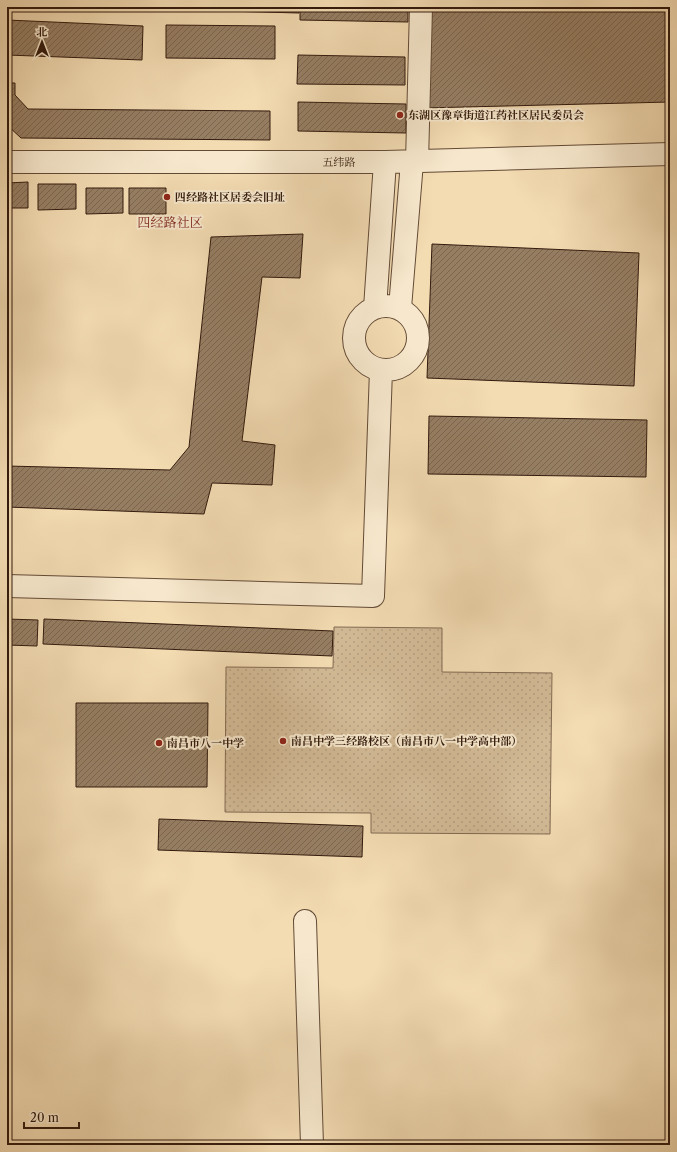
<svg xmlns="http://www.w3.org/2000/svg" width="677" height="1152" font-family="'Libre Caslon Text','Noto Serif SC',serif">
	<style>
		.park { fill: url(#park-dots); stroke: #826a52 }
		.building { fill: url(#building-hatch); stroke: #321a0d }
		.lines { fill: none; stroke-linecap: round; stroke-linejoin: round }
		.minor-casing { stroke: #624a36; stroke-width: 24 }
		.minor { stroke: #f7e8cd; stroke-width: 22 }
		.poi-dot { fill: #8f2418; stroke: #f7e8cd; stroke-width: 1.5 }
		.labels { text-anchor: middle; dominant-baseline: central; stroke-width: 4; stroke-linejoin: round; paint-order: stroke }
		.poi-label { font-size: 11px; font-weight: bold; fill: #321a0d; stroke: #f7e8cd; text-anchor: start }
		.street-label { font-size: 11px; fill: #321a0d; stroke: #f7e8cd }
		.quarter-label { font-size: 13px; fill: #7a1f14; stroke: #f7e8cd }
	</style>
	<defs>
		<pattern id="park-dots" width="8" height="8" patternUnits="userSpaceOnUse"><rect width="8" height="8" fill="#d2ba96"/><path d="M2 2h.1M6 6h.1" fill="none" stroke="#b59f80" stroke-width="1.8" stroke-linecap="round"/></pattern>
		<pattern id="building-hatch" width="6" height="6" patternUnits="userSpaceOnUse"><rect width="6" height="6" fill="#967e63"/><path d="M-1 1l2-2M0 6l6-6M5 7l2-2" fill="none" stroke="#7b6650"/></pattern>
	</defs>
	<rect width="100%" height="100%" fill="#f3dbb2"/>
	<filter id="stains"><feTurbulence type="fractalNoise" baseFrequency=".005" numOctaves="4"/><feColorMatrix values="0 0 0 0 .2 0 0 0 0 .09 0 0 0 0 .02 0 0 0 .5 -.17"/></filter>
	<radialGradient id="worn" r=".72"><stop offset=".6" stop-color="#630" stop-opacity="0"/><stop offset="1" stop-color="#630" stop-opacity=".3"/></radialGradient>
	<path class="park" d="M334,627L442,628V672L552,673L550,834L371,833V813L225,812L226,667L333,668Z"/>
	<path class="building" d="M75,7H299V13Z
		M300,7H408V22L300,20Z
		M425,7H670V102L423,108Z
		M7,20L143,26L142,60L7,55Z
		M166,25L275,26V59L166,58Z
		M298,55L405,57V85L297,84Z
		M7,83H15V95L28,109L270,111V140L21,138L7,125Z
		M298,102L406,104V133L298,131Z
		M28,182V208H7V183Z
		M38,184H76V209L38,210Z
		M86,188H123V213L86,214Z
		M129,188H166V214H129Z
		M303,234L300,278L262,277L242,441L275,445L272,485L212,483L204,514L7,507V466L170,470L189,447L211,237Z
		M432,244L639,253L634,386L427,378Z
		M429,416L647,420L646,477L428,474Z
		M7,619L38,620L37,646L7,645Z
		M44,619L333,631L332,656L43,644Z
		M76,703H208L207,787H76Z
		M159,819L363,826L362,857L158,850Z"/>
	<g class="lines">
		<defs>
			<path id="minor" d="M7,162H385L670,154
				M417,162L421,7
				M354 338a32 32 0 1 1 64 0a32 32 0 1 1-64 0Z
				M375,308L385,162
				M400,308L412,162
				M7,586L373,596L381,370
				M305,921L312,1145"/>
		</defs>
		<use href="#minor" class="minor-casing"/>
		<use href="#minor" class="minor"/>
	</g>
	<g class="poi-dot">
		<circle cx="400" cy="115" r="4"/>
		<circle cx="167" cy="197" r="4"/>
		<circle cx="283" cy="741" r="4"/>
		<circle cx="159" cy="743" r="4"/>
	</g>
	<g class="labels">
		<g class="poi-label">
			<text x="408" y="115">东湖区豫章街道江药社区居民委员会</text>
			<text x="175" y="197">四经路社区居委会旧址</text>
			<text x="291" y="741">南昌中学三经路校区（南昌市八一中学高中部）</text>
			<text x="167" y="743">南昌市八一中学</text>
		</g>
		<g class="street-label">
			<text x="339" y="162">五纬路</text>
		</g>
		<g class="quarter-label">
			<text x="170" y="222">四经路社区</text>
		</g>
	</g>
	<rect width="677" height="1152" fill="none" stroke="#f3dbb2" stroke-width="24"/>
	<rect x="8" y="8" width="661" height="1136" fill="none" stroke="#321a0d" stroke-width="2"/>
	<rect x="12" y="12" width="653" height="1128" fill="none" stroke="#321a0d"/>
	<g transform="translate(42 42)" stroke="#f7e8cd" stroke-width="3" paint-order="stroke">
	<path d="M0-3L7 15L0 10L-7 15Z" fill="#321a0d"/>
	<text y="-6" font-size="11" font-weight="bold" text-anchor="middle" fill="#321a0d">北</text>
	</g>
	<path d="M24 1122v6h55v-6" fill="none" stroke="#321a0d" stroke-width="2"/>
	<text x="30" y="1122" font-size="12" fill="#321a0d" stroke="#f7e8cd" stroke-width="3" paint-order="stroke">20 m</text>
	<rect width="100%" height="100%" filter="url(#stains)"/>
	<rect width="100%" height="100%" fill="url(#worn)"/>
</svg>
